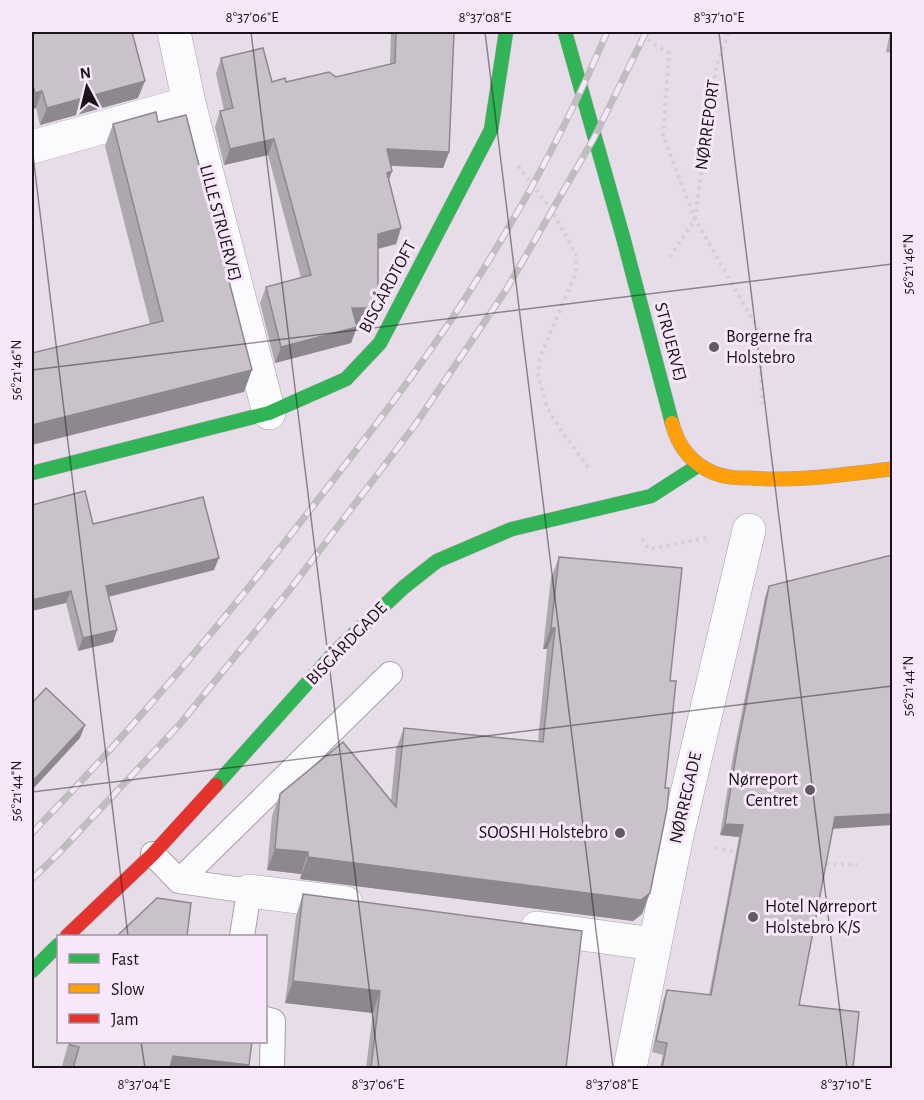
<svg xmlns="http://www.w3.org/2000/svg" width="924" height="1100" font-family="'Alegreya Sans',sans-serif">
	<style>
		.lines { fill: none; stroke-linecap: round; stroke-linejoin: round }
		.lane-casing { stroke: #a7a0a8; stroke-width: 26 }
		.street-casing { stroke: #a7a0a8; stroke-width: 34 }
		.fast-casing { stroke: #a7a0a8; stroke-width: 15 }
		.slow-casing { stroke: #a7a0a8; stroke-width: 15 }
		.jam-casing { stroke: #a7a0a8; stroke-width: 15 }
		.path { stroke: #d3cfd3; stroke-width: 4; stroke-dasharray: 3 4.5; stroke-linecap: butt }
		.lane { stroke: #fbfafc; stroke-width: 24 }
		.street { stroke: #fbfafc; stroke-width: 33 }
		.fast { stroke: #30b455; stroke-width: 14 }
		.slow { stroke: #ff9f0a; stroke-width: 14 }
		.jam { stroke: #e5322d; stroke-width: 14 }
		.rail-casing { stroke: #bfbdbf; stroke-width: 7 }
		.rail { stroke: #f8e7fa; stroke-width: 4.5; stroke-dasharray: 14; stroke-linecap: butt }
		.wall { fill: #ada7ae }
		.shaded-wall { fill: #8d888d }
		.building { fill: #c9c2ca; stroke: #8d888d; stroke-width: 1.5 }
		.ticks { fill: none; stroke: #1a141a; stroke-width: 1.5; stroke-opacity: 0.45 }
		.poi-dot { fill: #625a62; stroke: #f8e7fa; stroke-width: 2 }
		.labels { text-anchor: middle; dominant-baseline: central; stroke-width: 6; stroke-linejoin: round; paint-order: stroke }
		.street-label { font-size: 18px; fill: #1a141a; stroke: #f8e7fa }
		.poi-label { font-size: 18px; fill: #1a141a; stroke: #f8e7fa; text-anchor: start }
		.neatline { fill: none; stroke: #1a141a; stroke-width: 2 }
		.ticks-label { font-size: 15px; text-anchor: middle; fill: #1a141a }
	</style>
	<rect width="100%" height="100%" fill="#e7dde8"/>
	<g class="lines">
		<defs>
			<path id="lane" d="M153,854L179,881L249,891L242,936
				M179,881L390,674
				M266,1019L273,1021L272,1068"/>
			<path id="street" d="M174,32L189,103L269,413
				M32,147L189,103
				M249,891L346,903
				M537,928L654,944
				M630,1068L676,840L749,530"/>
			<path id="fast" d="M565,32L623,237L672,423
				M32,473L269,413L346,379L380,343L491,130L506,32
				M216,785L335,652L404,587L437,561L512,529L651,496L699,465
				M32,971L58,945"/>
			<path id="slow" d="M672,423C678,446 692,464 714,473C726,478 738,478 750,478C798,482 845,474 892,469"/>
			<path id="jam" d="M67,936L153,854L216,785"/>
		</defs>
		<use href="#lane" class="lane-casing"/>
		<use href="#street" class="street-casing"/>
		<use href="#fast" class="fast-casing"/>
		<use href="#slow" class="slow-casing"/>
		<use href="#jam" class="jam-casing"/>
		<path class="path" d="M635,32L669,53L663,136L695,219L759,331L762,404
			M518,166L552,211L576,254V273L540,357L538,376L547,407L563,434L589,468
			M670,257L695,219L716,67L729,32
			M642,539L649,549L706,538
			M715,848L736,852
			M826,864L858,865"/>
		<use href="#lane" class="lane"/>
		<use href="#street" class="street"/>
		<use href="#fast" class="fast"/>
		<use href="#slow" class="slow"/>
		<use href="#jam" class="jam"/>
		<defs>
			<path id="rail" d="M32,833C135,727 230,614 320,497C365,439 410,381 451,320C511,229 565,132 607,32
				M32,879L58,854L180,724L291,588L415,425L506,290L594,138L646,32"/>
		</defs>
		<use href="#rail" class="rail-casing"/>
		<use href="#rail" class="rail"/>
	</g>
	<path class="wall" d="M32,32L138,98L40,125L36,108L32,109Z
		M391,32H454L449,152L443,168L391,166L392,171L389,180L401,228L396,244L378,249V301L369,324H356L357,327L351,343L275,363L260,303L266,287L301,278L268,155L224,165L215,127L220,111L224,110L216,74L221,58L272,82H286L336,77L390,64Z
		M890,32H892V53L886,52Z
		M158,122L244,392L150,324L105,146L113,124Z
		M93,524L214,570L109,597L117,630L113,642L78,651L66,603Z
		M559,557L650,893L642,914L633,921L300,879L301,874L267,870L272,816L280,794L391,801L396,749L404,728L538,741L547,649H543L551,578Z
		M769,586L833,828L799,1005L853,1068H660L663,1055L652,1052L663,1001L667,990L709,995L739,837L720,835L733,756L765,597Z
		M303,894L566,1068H366L373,1013L285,1003L296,916Z
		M69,1041H252L248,1068H71L62,1066Z"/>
	<path class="shaded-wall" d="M145,81L138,98L40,125L47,108Z
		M42,91L36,108L32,109V103L35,93Z
		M274,139L268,155L224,165L230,149Z
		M387,149L449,152L443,168L381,165Z
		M392,171L386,187L387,173Z
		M401,228L396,244L372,250L378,234Z
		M378,301L369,324H346L352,308Z
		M357,327L351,343L275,363L281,347Z
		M252,370L244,392L32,445V425Z
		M219,558L214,570L102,598L106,586Z
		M71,591L66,603L32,611V600Z
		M551,628H555L547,649H543Z
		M117,630L113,642L78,651L83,638Z
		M85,725L80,738L32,790V782Z
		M892,814V825L831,829L835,817Z
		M725,824L743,825L739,837L720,835Z
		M275,849L308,852L301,874L267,870Z
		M308,857L650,893L642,914L633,921L300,879Z
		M293,981L380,991L373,1013L285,1003Z
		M173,1056L249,1065L248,1068H169Z"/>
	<path class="building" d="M32,32H132L145,81L47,108L42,91L35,93L33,85L32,86Z
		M396,32H454L449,152L387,149L392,171L387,173L401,228L378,234V301L375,308H352L357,327L281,347L266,287L311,275L274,139L230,149L220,111L233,108L221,58L263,48L272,82L285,78L286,82L329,72L336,77L395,63Z
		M156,112L158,122L186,115L252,370L32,425V353L163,321L113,124Z
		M85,491L93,524L203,497L219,558L106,586L117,630L83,638L71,591L32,600V505Z
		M892,555V814L835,817L799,1005L859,1012L853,1068H662L667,1043L656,1041L667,990L711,995L743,825L725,824L738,744L769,586Z
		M559,557L682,568L670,681H676L665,788H669L667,809L650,893L641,900L308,857V852L275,849L280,794L343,742L396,807L404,728L543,742L555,628H551Z
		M46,688L85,725L32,782V703Z
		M303,894L582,931L566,1068H371L380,991L293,981Z
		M157,898L191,903L187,936H117Z
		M71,1041H252L249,1065L173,1056L170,1068H73L79,1047L70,1045Z"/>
	<path class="ticks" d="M251,32L379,1068M485,32L613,1068M719,32L847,1068M32,147L128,936M32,370L892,264M32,792L892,686M141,1042L145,1068"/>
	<g class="poi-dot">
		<circle cx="714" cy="347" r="6"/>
		<circle cx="810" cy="790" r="6"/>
		<circle cx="620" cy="833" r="6"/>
		<circle cx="753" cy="917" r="6"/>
	</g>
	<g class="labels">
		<g class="street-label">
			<text transform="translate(708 125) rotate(-82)">NØRREPORT</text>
			<text transform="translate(220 223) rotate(75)">LILLE STRUERVEJ</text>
			<text transform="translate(388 287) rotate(-62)">BISGÅRDTOFT</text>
			<text transform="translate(670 342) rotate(75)">STRUERVEJ</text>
			<text transform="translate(347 644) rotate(-46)">BISGÅRDGADE</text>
			<text transform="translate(686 798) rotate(-77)">NØRREGADE</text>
		</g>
		<g class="poi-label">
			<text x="726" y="337">Borgerne fra<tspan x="726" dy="21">Holstebro</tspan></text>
			<text x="798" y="780" text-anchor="end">Nørreport<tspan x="798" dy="21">Centret</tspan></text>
			<text x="608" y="833" text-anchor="end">SOOSHI Holstebro</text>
			<text x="765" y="907">Hotel Nørreport<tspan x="765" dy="21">Holstebro K/S</tspan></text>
		</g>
	</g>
	<rect width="924" height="1100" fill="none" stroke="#f8e7fa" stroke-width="66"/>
	<rect x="57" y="935" width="210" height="108" fill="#f8e7fa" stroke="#9f93a0" stroke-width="1.5"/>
	<rect x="69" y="954" width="30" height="9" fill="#30b455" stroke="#9f93a0" stroke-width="1.5"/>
	<text x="111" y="965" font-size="18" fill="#1a141a">Fast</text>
	<rect x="69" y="984" width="30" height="9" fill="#ff9f0a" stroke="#9f93a0" stroke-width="1.5"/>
	<text x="111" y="995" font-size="18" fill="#1a141a">Slow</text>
	<rect x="69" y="1014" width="30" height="9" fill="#e5322d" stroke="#9f93a0" stroke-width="1.5"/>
	<text x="111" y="1025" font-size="18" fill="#1a141a">Jam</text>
	<g transform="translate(87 87) rotate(353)" stroke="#f8e7fa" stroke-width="4.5" paint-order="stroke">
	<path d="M0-4.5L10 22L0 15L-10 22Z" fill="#1a141a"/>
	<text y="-9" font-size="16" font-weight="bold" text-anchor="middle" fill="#1a141a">N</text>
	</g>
	<rect x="33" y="33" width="858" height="1034" class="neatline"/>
	<g class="ticks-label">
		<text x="252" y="22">8°37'06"E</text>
		<text x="485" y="22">8°37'08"E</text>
		<text x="719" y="22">8°37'10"E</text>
		<text transform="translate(908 264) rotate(-90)" y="5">56°21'46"N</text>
		<text transform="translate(16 370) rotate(-90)" y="5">56°21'46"N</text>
		<text transform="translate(908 686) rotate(-90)" y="5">56°21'44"N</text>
		<text transform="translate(16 791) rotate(-90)" y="5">56°21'44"N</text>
		<text x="144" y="1089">8°37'04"E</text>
		<text x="378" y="1089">8°37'06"E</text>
		<text x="612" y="1089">8°37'08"E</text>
		<text x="846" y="1089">8°37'10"E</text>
	</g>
</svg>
